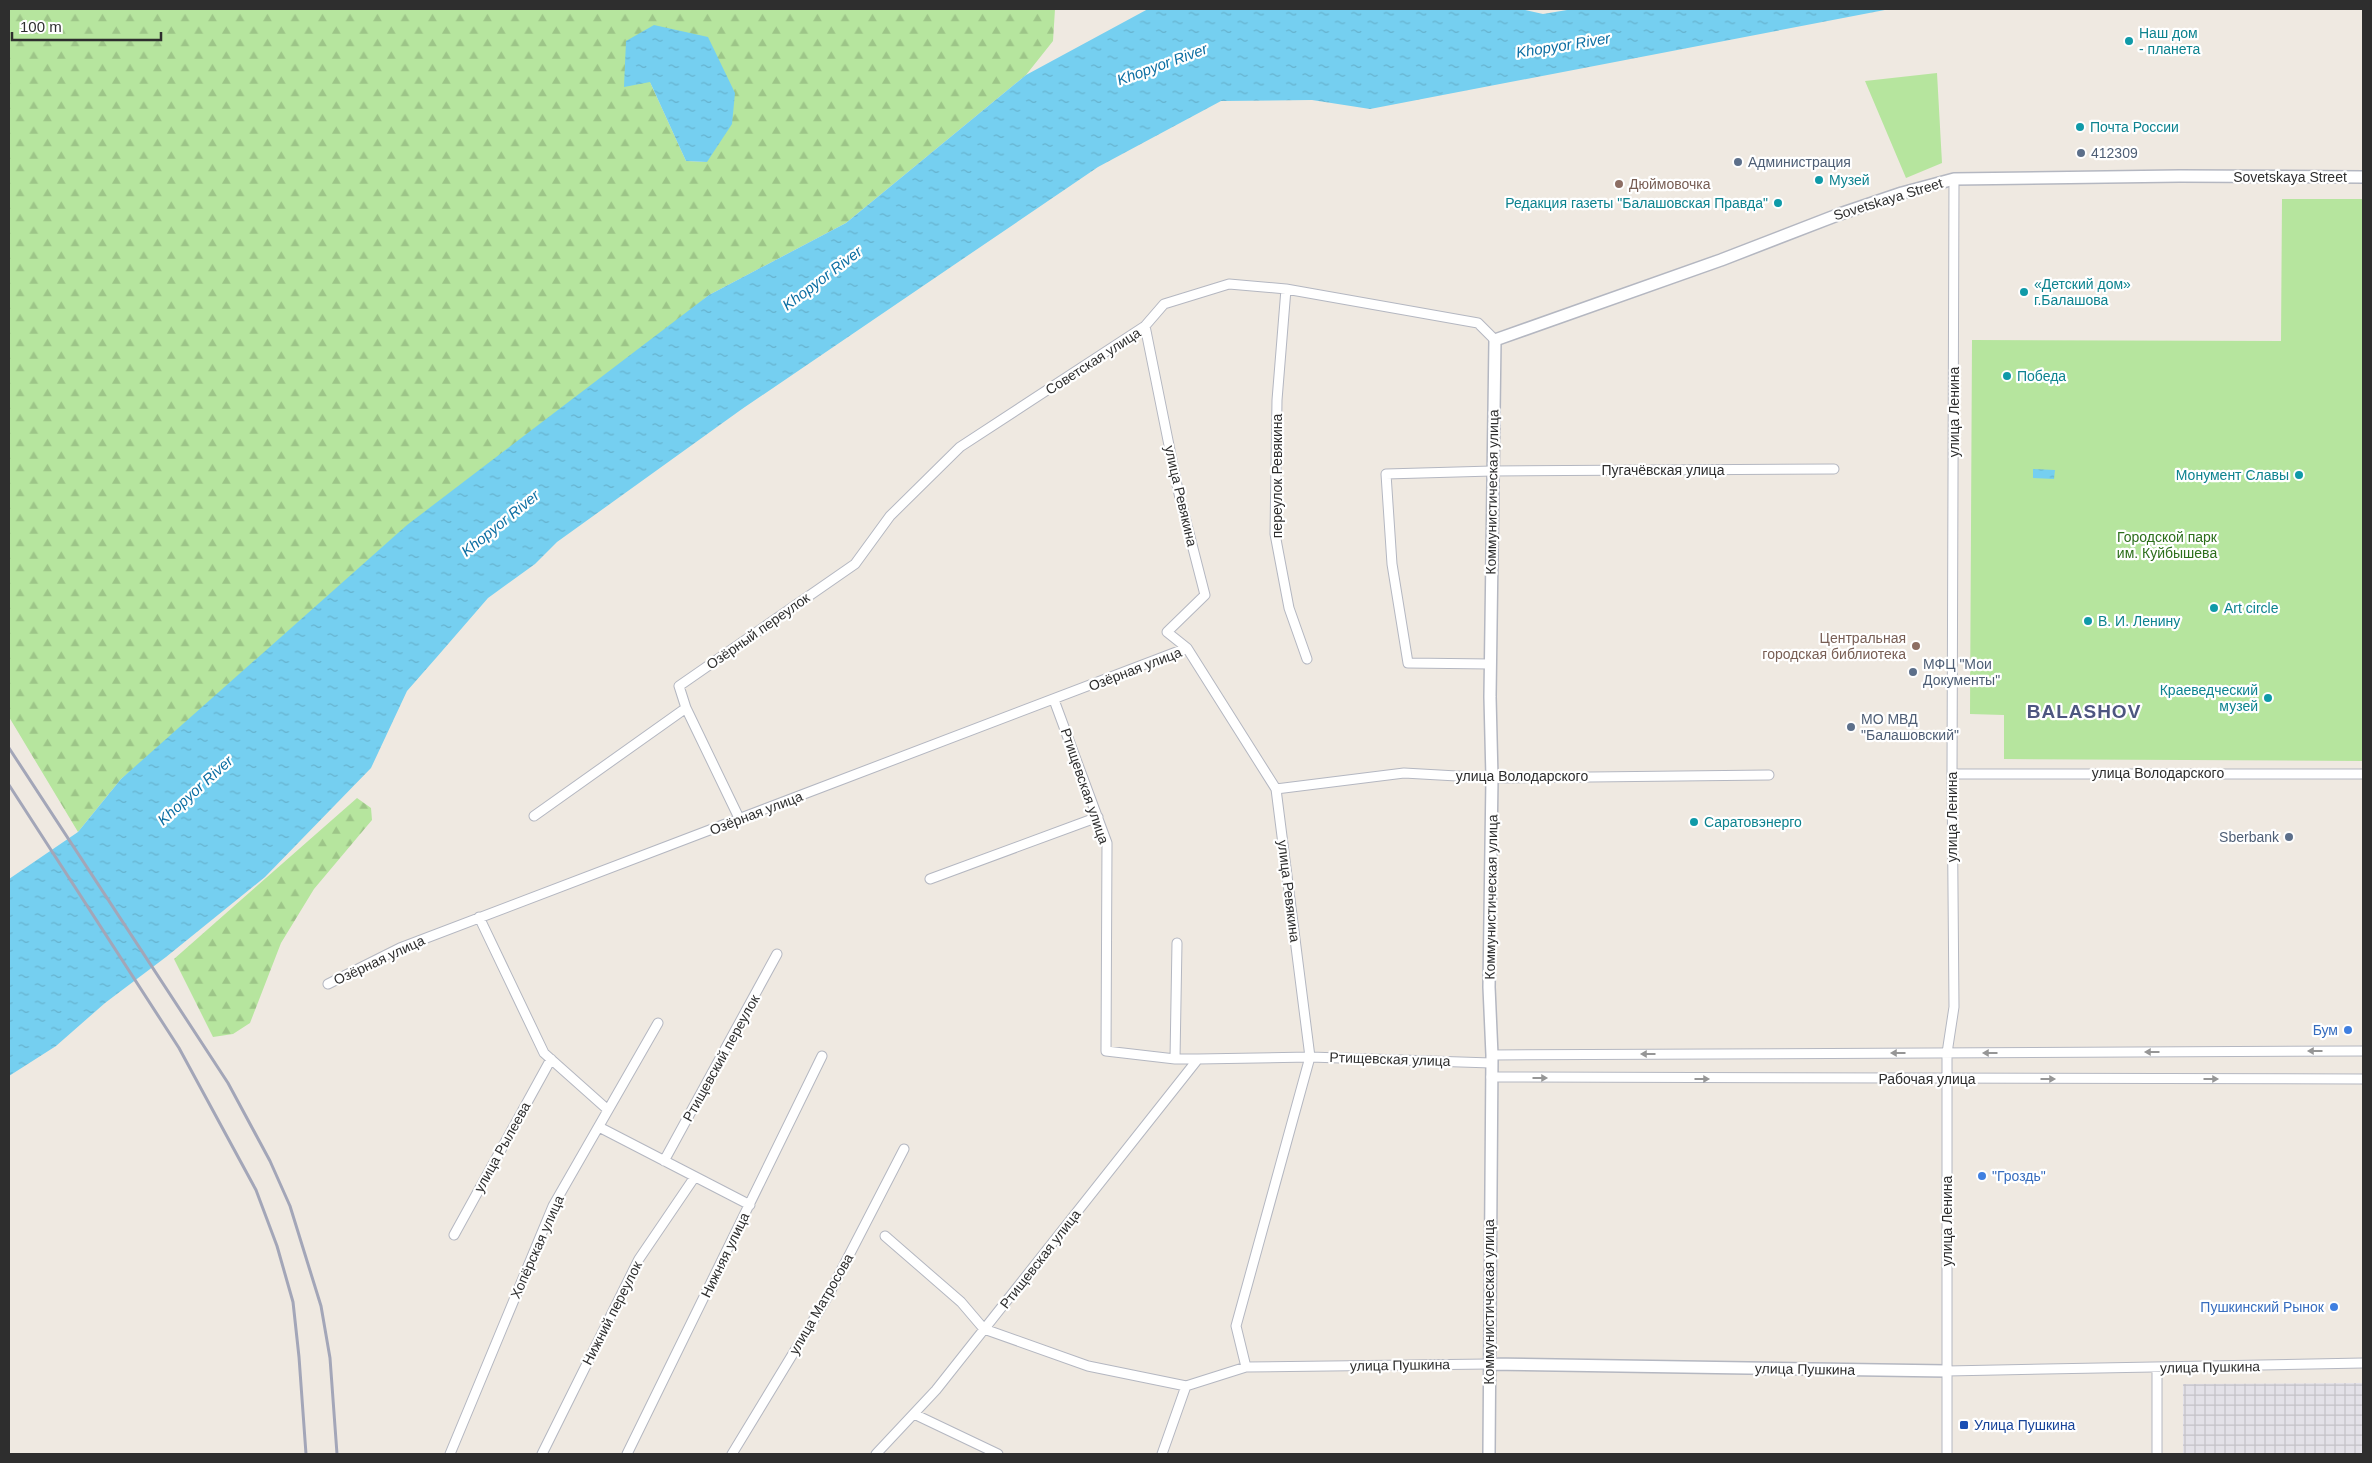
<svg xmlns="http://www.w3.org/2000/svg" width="2372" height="1463" font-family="Arial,sans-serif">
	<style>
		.industrial { fill: url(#industrial-grid) }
		.forest { fill: url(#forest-firs); fill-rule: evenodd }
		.park { fill: #b6e59e }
		.water { fill: url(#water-ripples) }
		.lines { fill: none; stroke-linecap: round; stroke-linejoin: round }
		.minor-casing { stroke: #b4b7c1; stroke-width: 11 }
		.tertiary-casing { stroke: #b4b7c1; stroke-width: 14 }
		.minor { stroke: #fff; stroke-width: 9 }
		.tertiary { stroke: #fff; stroke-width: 11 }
		.rail { stroke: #a3a6b8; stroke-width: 3 }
		.oneway { fill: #969696 }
		.culture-dot { fill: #0f9aa8; stroke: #fff; stroke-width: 2 }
		.service-dot { fill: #5c6f8a; stroke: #fff; stroke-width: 2 }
		.education-dot { fill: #8d6e63; stroke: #fff; stroke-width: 2 }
		.shop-dot { fill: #3f7fe0; stroke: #fff; stroke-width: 2 }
		.transit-dot { fill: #1a4fb4; stroke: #fff; stroke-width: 2 }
		.labels { text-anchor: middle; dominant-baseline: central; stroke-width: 4.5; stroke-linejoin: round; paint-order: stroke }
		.culture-label { font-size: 14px; fill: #0d838f; stroke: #fff; text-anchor: start }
		.service-label { font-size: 14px; fill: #4e5e75; stroke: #fff; text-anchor: start }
		.street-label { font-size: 14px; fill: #2e2e2e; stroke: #fff }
		.education-label { font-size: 14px; fill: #785e54; stroke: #fff; text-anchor: start }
		.park-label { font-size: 14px; fill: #2c6e1b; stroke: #fff }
		.shop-label { font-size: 14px; fill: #366cbe; stroke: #fff; text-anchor: end }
		.transit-label { font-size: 14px; fill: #164399; stroke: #fff; text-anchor: start }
		.water-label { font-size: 15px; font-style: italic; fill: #0d6fa3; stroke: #fff }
		.district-label { font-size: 19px; font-weight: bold; letter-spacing: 1px; fill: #4d5680; stroke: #fff }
	</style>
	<defs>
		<pattern id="industrial-grid" width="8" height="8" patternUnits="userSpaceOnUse" patternTransform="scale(1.25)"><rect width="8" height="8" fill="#e3e1e8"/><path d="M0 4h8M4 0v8" fill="none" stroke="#c3c1c7"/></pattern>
		<pattern id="forest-firs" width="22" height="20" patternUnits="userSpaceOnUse" patternTransform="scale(1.25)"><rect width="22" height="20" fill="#b6e59e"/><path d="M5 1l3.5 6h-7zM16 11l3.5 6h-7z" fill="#9dc588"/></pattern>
		<pattern id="water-ripples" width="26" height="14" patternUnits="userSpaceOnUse" patternTransform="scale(1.25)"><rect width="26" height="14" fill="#75cff0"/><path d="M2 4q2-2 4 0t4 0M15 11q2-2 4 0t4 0" fill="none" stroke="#66b2ce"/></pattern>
	</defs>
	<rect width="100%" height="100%" fill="#efe9e1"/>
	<path class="industrial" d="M2363,1383V1454H2183V1384Z"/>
	<path class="forest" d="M9,9H1055L1053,41L1026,75L846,223L709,295L121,779L78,832L9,717ZM650,82L707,162L686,161Z
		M357,798L371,808L372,820L314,889L281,943L250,1023L233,1034L213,1037L174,959Z"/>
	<path class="park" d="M1937,73L1942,163L1906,178L1865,81Z
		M2282,199H2363V761L2004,759V715L1970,714L1972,340L2281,341Z"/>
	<path class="water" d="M1148,9H1520L1543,14L1573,9H1890L1370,109L1312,100L1221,101L1098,167L742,409L557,542L535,564L488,598L436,658L407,691L371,768L265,877L166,957L105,1003L56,1046L9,1076V879L78,832L121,779L407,525L709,295L846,223L1026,75Z
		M654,25L708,37L735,93L732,124L707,162L686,161L650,82L624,87L626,41Z
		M2033,469L2055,470L2054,479L2033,478Z"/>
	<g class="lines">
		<defs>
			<path id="minor" d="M1286,289L1277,400L1275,534L1289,608L1307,659
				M1145,326L1178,490L1205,595L1167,632L1187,648L1276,789L1310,1057L1236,1326L1246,1367L1186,1386L1162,1454
				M1490,664L1408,663L1392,564L1386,474L1492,471L1834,469
				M1054,700L1107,843L1106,1051L1175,1059H1198
				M686,708L740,820
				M1952,774H2363
				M1276,789L1404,773L1492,778L1769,775
				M534,816L686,708L679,686L855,564L890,516L960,447L1145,326L1164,304L1229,284L1286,289L1478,323L1495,340
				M930,879L1098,817
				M479,917L544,1053L608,1110
				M328,984L400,948L1187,648
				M1492,1055L2363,1051
				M1175,1059L1177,943
				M1491,1077L2363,1079
				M599,1127L750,1205
				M664,1161L777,954
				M454,1235L551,1059
				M885,1236L961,1302L984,1329L1088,1366L1186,1386
				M1246,1367L1488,1364
				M1947,1371L2363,1363
				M914,1414L998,1454
				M450,1454L553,1206L658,1023
				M542,1454L639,1259L694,1178
				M627,1454L822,1056
				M732,1454L828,1296L904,1149
				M876,1454L936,1390L1198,1059L1310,1057L1491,1063
				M1947,1454V1053L1954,1007L1952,774L1954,179
				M2157,1454V1369"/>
			<path id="tertiary" d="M1488,1364L1947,1371
				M1489,1454L1492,1055L1489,987L1492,778L1490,697L1495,340L1721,260L1840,214L1902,193L1954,179L2180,176L2363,177"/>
		</defs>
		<use href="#minor" class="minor-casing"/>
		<use href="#tertiary" class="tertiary-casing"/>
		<use href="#minor" class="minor"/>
		<use href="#tertiary" class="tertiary"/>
		<path class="rail" d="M9,748L228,1083L270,1161L290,1206L321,1306L330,1358L337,1454
			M9,785L179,1048L256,1190L277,1246L293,1302L299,1357L306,1454"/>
	</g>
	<defs><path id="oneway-solid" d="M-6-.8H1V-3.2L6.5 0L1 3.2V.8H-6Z" transform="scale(1.25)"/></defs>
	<g class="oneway">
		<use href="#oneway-solid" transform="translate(2315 1051) rotate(180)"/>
		<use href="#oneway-solid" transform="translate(2152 1052) rotate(180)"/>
		<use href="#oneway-solid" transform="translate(1898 1053) rotate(180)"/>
		<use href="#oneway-solid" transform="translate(1990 1053) rotate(180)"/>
		<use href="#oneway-solid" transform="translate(1648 1054) rotate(180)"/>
		<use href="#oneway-solid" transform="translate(1540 1078)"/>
		<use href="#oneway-solid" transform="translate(1702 1079)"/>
		<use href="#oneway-solid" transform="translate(2048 1079)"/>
		<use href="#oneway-solid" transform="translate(2211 1079)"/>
	</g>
	<g class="culture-dot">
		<circle cx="2129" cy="41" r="5"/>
		<circle cx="2080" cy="127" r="5"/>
		<circle cx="1819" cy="180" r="5"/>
		<circle cx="1778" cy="203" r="5"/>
		<circle cx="2024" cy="292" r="5"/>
		<circle cx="2007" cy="376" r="5"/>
		<circle cx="2299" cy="475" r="5"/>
		<circle cx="2214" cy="608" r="5"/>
		<circle cx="2088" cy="621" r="5"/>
		<circle cx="2268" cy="698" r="5"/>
		<circle cx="1694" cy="822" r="5"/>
	</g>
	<g class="service-dot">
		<circle cx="2081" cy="153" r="5"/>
		<circle cx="1738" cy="162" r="5"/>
		<circle cx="1913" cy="672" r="5"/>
		<circle cx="1851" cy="727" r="5"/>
		<circle cx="2289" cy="837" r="5"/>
	</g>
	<g class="education-dot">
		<circle cx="1619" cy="184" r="5"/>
		<circle cx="1916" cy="646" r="5"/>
	</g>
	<g class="shop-dot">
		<circle cx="2348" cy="1030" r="5"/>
		<circle cx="1982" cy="1176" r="5"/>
		<circle cx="2334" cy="1307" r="5"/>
	</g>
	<rect class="transit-dot" x="1959" y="1420" width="10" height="10" rx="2.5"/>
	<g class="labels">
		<g class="culture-label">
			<text x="2139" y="33">Наш дом<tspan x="2139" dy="16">- планета</tspan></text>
			<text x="2090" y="127">Почта России</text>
			<text x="1829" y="180">Музей</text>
			<text x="1768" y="203" text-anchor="end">Редакция газеты "Балашовская Правда"</text>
			<text x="2034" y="284">«Детский дом»<tspan x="2034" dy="16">г.Балашова</tspan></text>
			<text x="2017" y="376">Победа</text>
			<text x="2289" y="475" text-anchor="end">Монумент Славы</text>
			<text x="2224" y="608">Art circle</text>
			<text x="2098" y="621">В. И. Ленину</text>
			<text x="2258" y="690" text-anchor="end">Краеведческий<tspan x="2258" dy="16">музей</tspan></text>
			<text x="1704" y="822">Саратовэнерго</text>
		</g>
		<g class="service-label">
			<text x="2091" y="153">412309</text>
			<text x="1748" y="162">Администрация</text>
			<text x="1923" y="664">МФЦ "Мои<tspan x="1923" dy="16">Документы"</tspan></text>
			<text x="1861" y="719">МО МВД<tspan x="1861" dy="16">"Балашовский"</tspan></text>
			<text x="2279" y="837" text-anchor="end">Sberbank</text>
		</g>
		<g class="street-label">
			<text x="2290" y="177">Sovetskaya Street</text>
			<text transform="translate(1888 199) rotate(-17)">Sovetskaya Street</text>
			<text transform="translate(1093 361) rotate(-33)">Советская улица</text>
			<text transform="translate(1954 412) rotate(-90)">улица Ленина</text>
			<text x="1663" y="470">Пугачёвская улица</text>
			<text transform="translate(1277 476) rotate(-90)">переулок Ревякина</text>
			<text transform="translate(1492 492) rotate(-89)">Коммунистическая улица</text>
			<text transform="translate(1181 496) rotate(77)">улица Ревякина</text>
			<text transform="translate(758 631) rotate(-35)">Озёрный переулок</text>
			<text transform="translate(1135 669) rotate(-21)">Озёрная улица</text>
			<text x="2158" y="773">улица Володарского</text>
			<text x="1522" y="776">улица Володарского</text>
			<text transform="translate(1085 786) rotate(71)">Ртищевская улица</text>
			<text transform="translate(756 813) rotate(-21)">Озёрная улица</text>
			<text transform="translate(1952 817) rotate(-90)">улица Ленина</text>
			<text transform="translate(1289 891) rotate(83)">улица Ревякина</text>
			<text transform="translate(1491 897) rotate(-89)">Коммунистическая улица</text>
			<text transform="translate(379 960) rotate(-25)">Озёрная улица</text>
			<text transform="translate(721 1058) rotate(-61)">Ртищевский переулок</text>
			<text transform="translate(1390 1059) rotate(2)">Ртищевская улица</text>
			<text x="1927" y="1079">Рабочая улица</text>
			<text transform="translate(502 1147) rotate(-61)">улица Рылеева</text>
			<text transform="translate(1947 1221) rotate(-90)">улица Ленина</text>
			<text transform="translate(537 1247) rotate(-66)">Хопёрская улица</text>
			<text transform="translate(725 1255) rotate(-64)">Нижняя улица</text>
			<text transform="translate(1040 1259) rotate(-52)">Ртищевская улица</text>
			<text transform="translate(1489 1302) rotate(-90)">Коммунистическая улица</text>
			<text transform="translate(821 1304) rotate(-60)">улица Матросова</text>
			<text transform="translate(612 1313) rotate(-63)">Нижний переулок</text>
			<text transform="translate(1400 1365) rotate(-1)">улица Пушкина</text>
			<text transform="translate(2210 1367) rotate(-1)">улица Пушкина</text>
			<text transform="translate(1805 1369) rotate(1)">улица Пушкина</text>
		</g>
		<g class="education-label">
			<text x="1629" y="184">Дюймовочка</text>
			<text x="1906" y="638" text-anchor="end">Центральная<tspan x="1906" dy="16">городская библиотека</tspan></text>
		</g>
		<g class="park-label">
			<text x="2167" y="537">Городской парк<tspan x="2167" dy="16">им. Куйбышева</tspan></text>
		</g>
		<g class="shop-label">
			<text x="2338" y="1030">Бум</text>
			<text x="1992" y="1176" text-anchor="start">"Гроздь"</text>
			<text x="2324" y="1307">Пушкинский Рынок</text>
		</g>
		<g class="transit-label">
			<text x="1974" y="1425">Улица Пушкина</text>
		</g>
		<g class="water-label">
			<text transform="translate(1563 45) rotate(-9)">Khopyor River</text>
			<text transform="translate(1162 64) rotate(-20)">Khopyor River</text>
			<text transform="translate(822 278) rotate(-37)">Khopyor River</text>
			<text transform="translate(500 523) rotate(-39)">Khopyor River</text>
			<text transform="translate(195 790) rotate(-42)">Khopyor River</text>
		</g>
		<g class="district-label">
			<text x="2084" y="711">BALASHOV</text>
		</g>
	</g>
	<rect width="2372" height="1463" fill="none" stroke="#2e2e2e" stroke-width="20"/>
	<path d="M12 32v8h149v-8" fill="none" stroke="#2e2e2e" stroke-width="2.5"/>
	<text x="20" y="32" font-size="15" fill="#2e2e2e" stroke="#ffffff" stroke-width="4" paint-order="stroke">100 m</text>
</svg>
